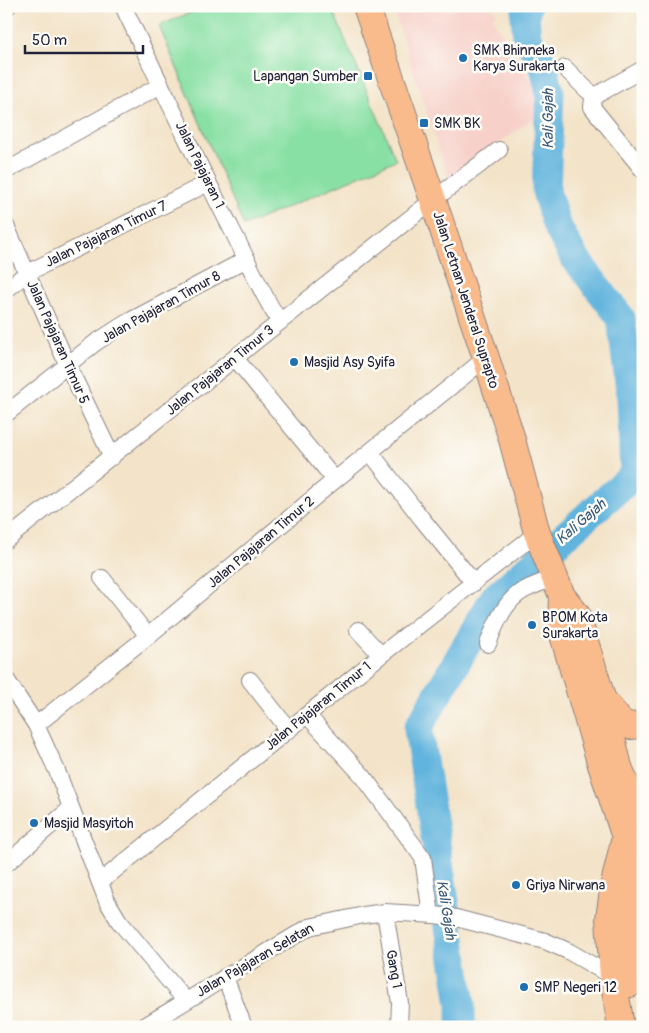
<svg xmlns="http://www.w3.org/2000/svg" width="649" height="1033" font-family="Pangolin,sans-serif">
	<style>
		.built { fill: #f7d0c9 }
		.green { fill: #89e0a4; stroke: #568170 }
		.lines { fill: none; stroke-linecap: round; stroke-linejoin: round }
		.river { stroke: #61b4dd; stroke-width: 29 }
		.minor-casing { stroke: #8a8282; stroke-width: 18 }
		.trunk-casing { stroke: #8a8282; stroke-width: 28 }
		.minor { stroke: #fff; stroke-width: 16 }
		.trunk { stroke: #fabb8c; stroke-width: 26 }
		.poi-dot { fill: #1f6fb2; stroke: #fdfcf7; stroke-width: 2 }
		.labels { text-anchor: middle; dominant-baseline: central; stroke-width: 5; stroke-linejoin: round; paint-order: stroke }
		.poi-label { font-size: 14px; fill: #22223b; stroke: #fdfcf7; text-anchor: start }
		.street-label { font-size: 14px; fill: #22223b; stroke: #fdfcf7 }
		.water-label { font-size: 15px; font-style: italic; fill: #3b5c7c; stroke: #fdfcf7 }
	</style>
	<rect width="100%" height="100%" fill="#fdfcf7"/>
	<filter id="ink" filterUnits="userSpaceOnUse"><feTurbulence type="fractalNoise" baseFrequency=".02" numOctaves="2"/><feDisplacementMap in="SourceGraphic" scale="10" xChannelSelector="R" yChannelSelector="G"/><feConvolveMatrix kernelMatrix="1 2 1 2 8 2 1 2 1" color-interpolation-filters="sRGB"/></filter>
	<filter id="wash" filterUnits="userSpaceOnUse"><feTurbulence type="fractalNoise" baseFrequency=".0096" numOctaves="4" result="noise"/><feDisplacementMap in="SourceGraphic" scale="20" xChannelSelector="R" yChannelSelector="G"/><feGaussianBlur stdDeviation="1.12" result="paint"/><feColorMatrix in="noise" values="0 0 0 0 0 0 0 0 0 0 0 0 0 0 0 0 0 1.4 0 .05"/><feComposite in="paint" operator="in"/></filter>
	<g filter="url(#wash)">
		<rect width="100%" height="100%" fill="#f3e3c8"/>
		<path class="built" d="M392,6H492L497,13L492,18L541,97V113L501,142L451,187Z"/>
		<path class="green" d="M206,6H331L396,160L244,226L159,26Z"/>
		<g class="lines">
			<path class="river" d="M461,1027V1004L418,728L494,598L634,475L631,399L621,318L574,257L556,224L546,191L550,93L543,63L527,38L525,16L527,6"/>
		</g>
	</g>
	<g filter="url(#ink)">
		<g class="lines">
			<defs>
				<path id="minor" d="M123,6C159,81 194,156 232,230C248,261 261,293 280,322
					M6,8L8,6
					M565,68L587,90L595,96
					M643,69L595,96L593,99L592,107L643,170
					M6,171L161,85
					M6,226L68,366L112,457
					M6,290L27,273L208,183
					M235,358L335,480
					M6,414L95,343L126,323L247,259
					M370,452L422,519L474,583
					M6,540L433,200L499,150
					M102,578L148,636
					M358,630L381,655
					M488,644C494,627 503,605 518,594C529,586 543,582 555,578
					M6,679L36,725L57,771L107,901L119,921L185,1000
					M250,680L289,730
					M307,715L363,776L423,858L431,915
					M36,725L148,636L335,480L486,358
					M6,864L71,808
					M100,882L381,655L537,533
					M385,912L400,1003L399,1027
					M225,977L244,1027
					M143,1027L309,927L364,915L385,912L435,915L456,918L545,941L568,951L613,977"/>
				<path id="trunk" d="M366,6L433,200L486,358L511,436L537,533L562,596L577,615L603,701L619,767L636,809L643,818
					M562,596L561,628L601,765L625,837L640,856
					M604,701L621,722L630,726L643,725
					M630,984L628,964L640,856L643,850
					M621,1027L613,977L609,919L614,884L625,837L629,826"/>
			</defs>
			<use href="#minor" class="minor-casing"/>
			<use href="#trunk" class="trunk-casing"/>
			<use href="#minor" class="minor"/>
			<use href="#trunk" class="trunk"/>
		</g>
	</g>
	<g class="poi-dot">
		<circle cx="463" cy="58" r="5"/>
		<rect x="363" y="71" width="10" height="10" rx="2.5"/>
		<rect x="419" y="118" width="10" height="10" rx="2.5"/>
		<circle cx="294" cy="362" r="5"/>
		<circle cx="532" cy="625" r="5"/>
		<circle cx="34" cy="823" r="5"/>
		<circle cx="516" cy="885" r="5"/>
		<circle cx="524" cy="987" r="5"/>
	</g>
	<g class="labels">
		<g class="poi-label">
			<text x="473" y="50">SMK Bhinneka<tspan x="473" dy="16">Karya Surakarta</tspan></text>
			<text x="358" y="76" text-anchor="end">Lapangan Sumber</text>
			<text x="434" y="123">SMK BK</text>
			<text x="304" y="362">Masjid Asy Syifa</text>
			<text x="542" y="617">BPOM Kota<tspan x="542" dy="16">Surakarta</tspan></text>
			<text x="44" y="823">Masjid Masyitoh</text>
			<text x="526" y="885">Griya Nirwana</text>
			<text x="534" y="987">SMP Negeri 12</text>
		</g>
		<g class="street-label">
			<text transform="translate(200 165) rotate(64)">Jalan Pajajaran 1</text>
			<text transform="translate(106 234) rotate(-26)">Jalan Pajajaran Timur 7</text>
			<text transform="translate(466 300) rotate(72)">Jalan Letnan Jenderal Suprapto</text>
			<text transform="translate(161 307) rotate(-29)">Jalan Pajajaran Timur 8</text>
			<text transform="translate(58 342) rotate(66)">Jalan Pajajaran Timur 5</text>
			<text transform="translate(220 370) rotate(-39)">Jalan Pajajaran Timur 3</text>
			<text transform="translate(261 542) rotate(-40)">Jalan Pajajaran Timur 2</text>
			<text transform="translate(318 706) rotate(-39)">Jalan Pajajaran Timur 1</text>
			<text transform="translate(255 960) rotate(-30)">Jalan Pajajaran Selatan</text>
			<text transform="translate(394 969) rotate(80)">Gang 1</text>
		</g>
		<g class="water-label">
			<text transform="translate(548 119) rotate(-90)">Kali Gajah</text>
			<text transform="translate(581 522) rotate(-41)">Kali Gajah</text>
			<text transform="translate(446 910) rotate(81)">Kali Gajah</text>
		</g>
	</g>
	<rect width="649" height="1033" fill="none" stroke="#fdfcf7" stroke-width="25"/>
	<path d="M25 45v8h118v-8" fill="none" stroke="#22223b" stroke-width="2.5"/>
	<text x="32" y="45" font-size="15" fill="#22223b" stroke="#fdfcf7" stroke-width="4" paint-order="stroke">50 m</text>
</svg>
